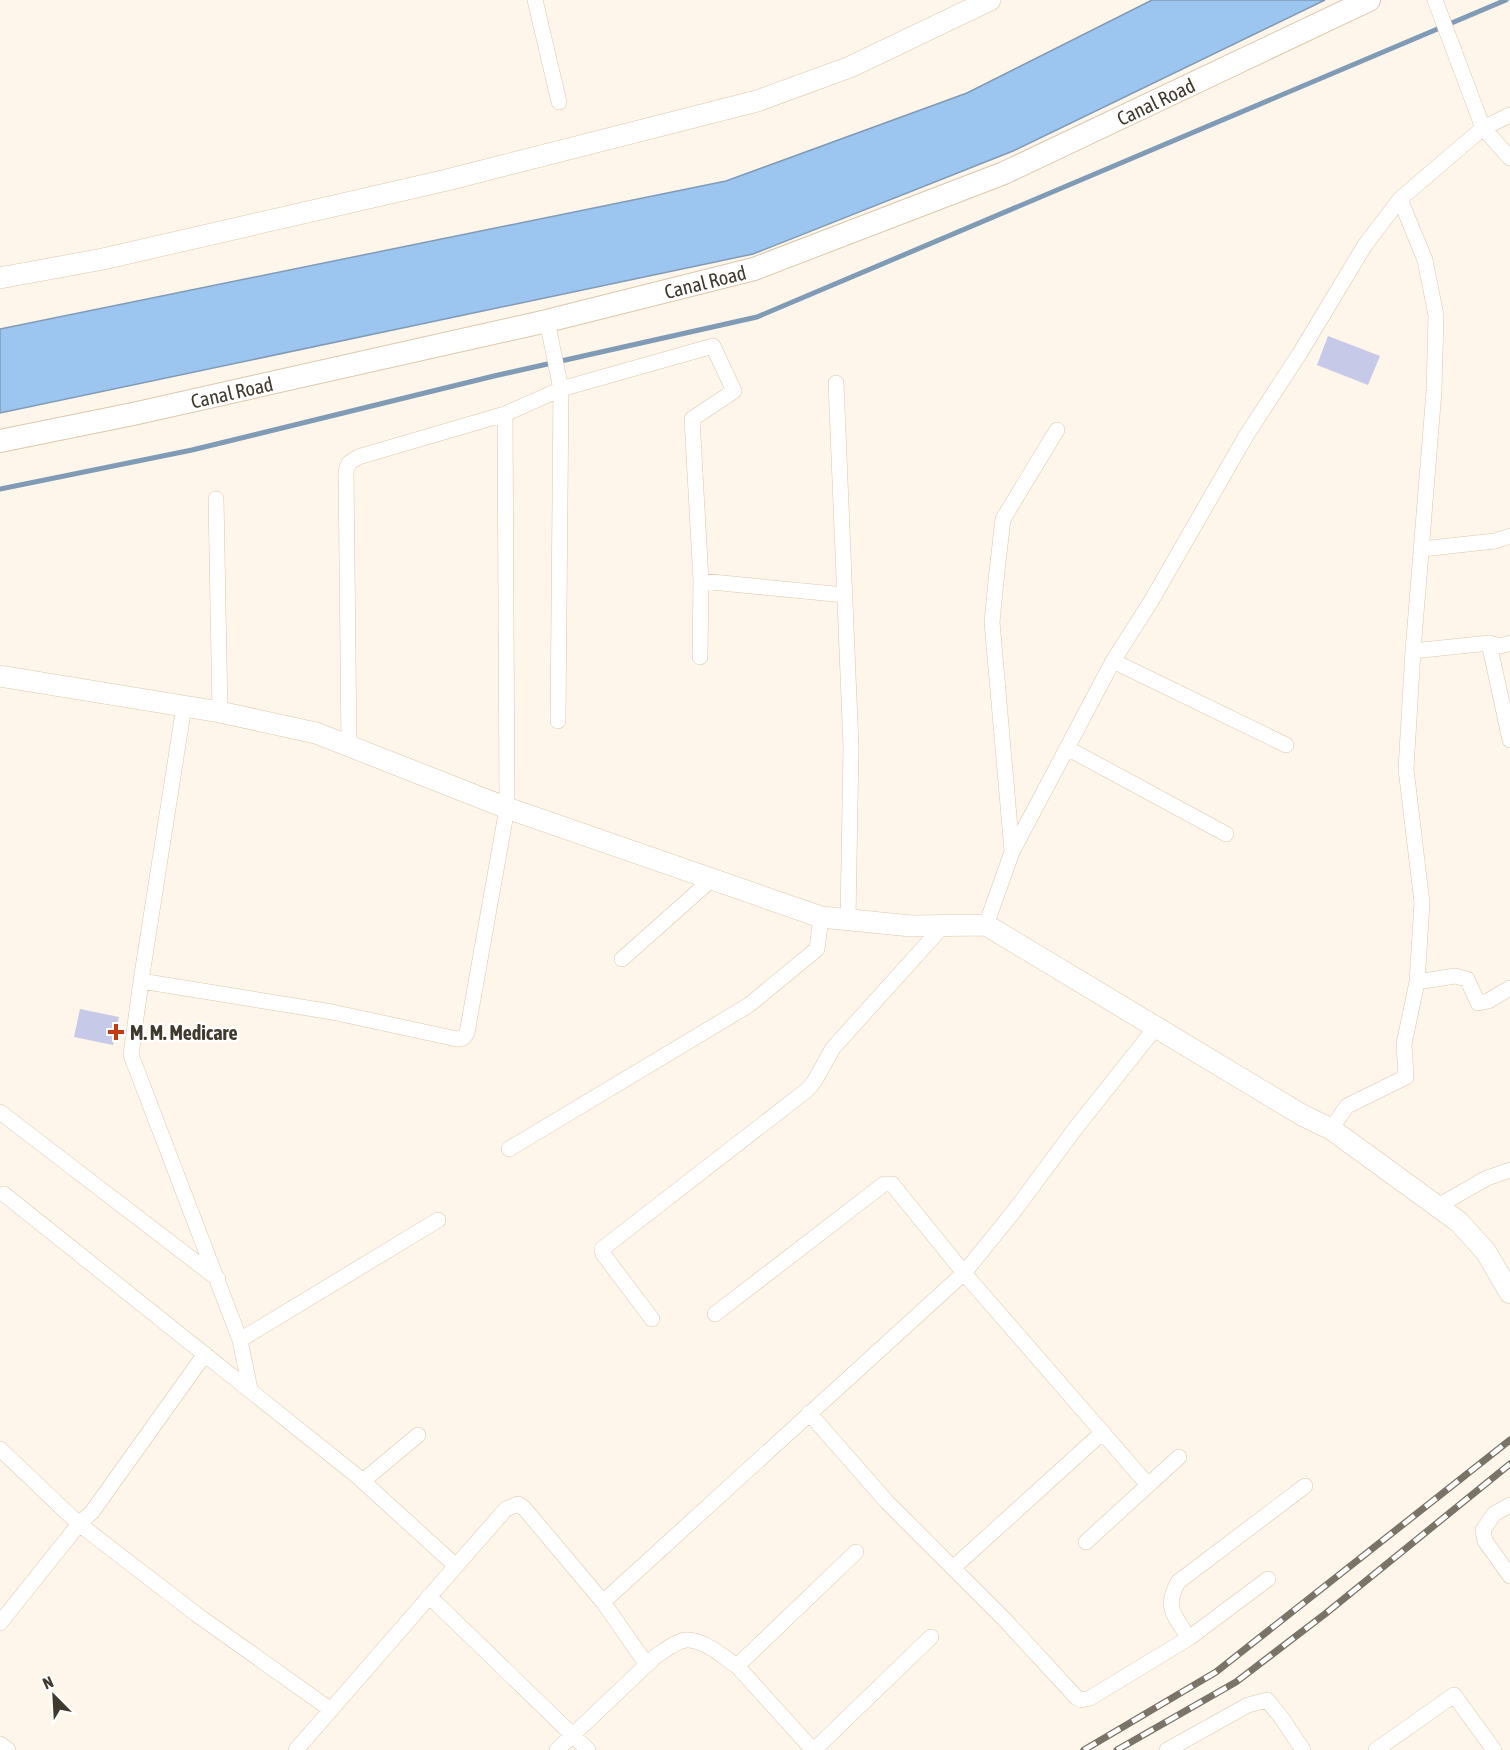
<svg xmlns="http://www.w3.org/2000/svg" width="1510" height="1750" font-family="'Asap Condensed',sans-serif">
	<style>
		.water { fill: #9cc5f0; stroke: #809bb6; stroke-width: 1.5 }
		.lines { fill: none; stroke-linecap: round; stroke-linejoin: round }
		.stream { stroke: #809bb6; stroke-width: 5 }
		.building { fill: #c6c9e8 }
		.street-casing { stroke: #dac8ab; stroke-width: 16 }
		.secondary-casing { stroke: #dac8ab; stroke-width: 22 }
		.primary-casing { stroke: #dac8ab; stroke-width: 24 }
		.street { stroke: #fff; stroke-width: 15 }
		.secondary { stroke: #fff; stroke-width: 21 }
		.primary { stroke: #fff; stroke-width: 22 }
		.rail-casing { stroke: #7a7367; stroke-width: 7 }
		.rail { stroke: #fff; stroke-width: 4.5; stroke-dasharray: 14; stroke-linecap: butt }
		.poi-dot { fill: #c33b0e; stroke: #fff; stroke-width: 2 }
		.labels { text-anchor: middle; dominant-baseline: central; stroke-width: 4.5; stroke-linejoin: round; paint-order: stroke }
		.street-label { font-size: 20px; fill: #40392d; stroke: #fff }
		.poi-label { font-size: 20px; font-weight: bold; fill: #40392d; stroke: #fff; text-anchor: start }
	</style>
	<rect width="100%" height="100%" fill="#fef6ea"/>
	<path class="water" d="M1152,0H1325L1013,151L753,254L0,413V329L726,181L967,93Z"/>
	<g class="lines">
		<path class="stream" d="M0,489L192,450L494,376L757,317L1506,0"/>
	</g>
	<path class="building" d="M1328,336L1380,356L1368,385L1317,365Z
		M80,1009L119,1017L113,1045L74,1037Z"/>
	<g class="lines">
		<defs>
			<path id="street" d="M535,0L559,102
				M1435,0L1483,128L1510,158
				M547,321L561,389L713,346L734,391L692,419L701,581L700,657
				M836,383L851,747L848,919
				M505,414L561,389L558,721
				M216,499L220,712
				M1422,549L1495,541L1510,536
				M701,581L845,595
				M1489,643L1510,740
				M1413,651L1489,643L1501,646L1510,643
				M1113,661L1286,745
				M1067,748L1226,834
				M1012,851L992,622L997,571L1003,519L1057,430
				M986,925L1012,852L1113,661L1150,603L1246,436L1300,353L1365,245L1400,199L1483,128L1510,115
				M622,959L712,879
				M141,981L184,706
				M1417,982L1455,976L1467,979L1478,1003L1488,1001L1510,988
				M0,1112L218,1279
				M1331,1129L1347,1106L1406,1077L1404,1044L1417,982L1422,903L1406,769L1413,651L1434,391L1436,315L1425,260L1400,199
				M509,1149L749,1005L817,949L821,917
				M4,1194L357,1476L456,1566L296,1750
				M1438,1206L1487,1178L1510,1170
				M715,1314L884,1184H892L964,1273L1148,1485
				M652,1319L603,1254L602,1249L807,1090L814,1082L833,1048L944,925
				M240,1340L438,1220
				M250,1389L240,1340L131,1055L141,981L332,1012L457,1039L463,1038L467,1033L507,808L505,414L358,457L349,463L346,471L349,746
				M809,1413L887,1502L1005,1620L1076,1697L1081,1700L1090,1698L1189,1638L1268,1579
				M0,1449L79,1524L92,1512L205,1354
				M363,1481L418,1435
				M1510,1505L1494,1514L1483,1530L1485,1541L1510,1576
				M1086,1542L1179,1457
				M456,1566L506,1509L518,1504L524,1508L603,1602L964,1273L1015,1210L1075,1129L1156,1027
				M953,1568L1103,1432
				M429,1596L588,1750
				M603,1602L647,1665
				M0,1623L79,1524L196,1614L331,1710
				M1189,1638C1174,1615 1164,1608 1178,1582L1305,1486
				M737,1666L813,1750
				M0,1744L8,1750
				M557,1750L656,1656C664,1651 676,1641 686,1640C704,1639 723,1657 737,1666L856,1552
				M814,1750L931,1637
				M1167,1750L1248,1705L1267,1700L1281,1717L1303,1750
				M1376,1750L1454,1695L1494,1750"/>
			<path id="secondary" d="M0,278L103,259L447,180L757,101L850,67L990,0
				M0,676L220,712L316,733L507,808L821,917L911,926L986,925L1302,1115L1331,1129L1459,1222L1486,1252L1510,1293"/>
			<g id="primary">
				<path id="s1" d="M0,441L133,414L547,321L754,269L1004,173L1369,0"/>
			</g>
		</defs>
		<use href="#street" class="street-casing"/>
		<use href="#secondary" class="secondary-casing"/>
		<use href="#primary" class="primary-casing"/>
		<use href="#street" class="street"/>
		<use href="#secondary" class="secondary"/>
		<use href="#primary" class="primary"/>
		<defs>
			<path id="rail" d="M1084,1750L1216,1672L1510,1440
				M1117,1750L1236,1682L1325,1614L1510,1464"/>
		</defs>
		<use href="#rail" class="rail-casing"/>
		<use href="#rail" class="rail"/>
	</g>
	<path class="poi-dot" d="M113 1023h6v6h6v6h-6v6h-6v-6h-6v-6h6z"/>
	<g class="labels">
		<g class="street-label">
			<text stroke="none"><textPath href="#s1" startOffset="1209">Canal Road</textPath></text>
			<text stroke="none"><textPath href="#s1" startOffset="723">Canal Road</textPath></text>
			<text stroke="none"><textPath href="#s1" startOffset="237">Canal Road</textPath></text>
		</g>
		<g class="poi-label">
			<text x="130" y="1032">M. M. Medicare</text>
		</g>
	</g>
	<g transform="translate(54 1696) rotate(336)" stroke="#ffffff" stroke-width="4.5" paint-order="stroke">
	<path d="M0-4.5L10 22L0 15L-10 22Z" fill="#40392d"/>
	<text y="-9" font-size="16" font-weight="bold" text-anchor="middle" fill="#40392d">N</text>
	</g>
</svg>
